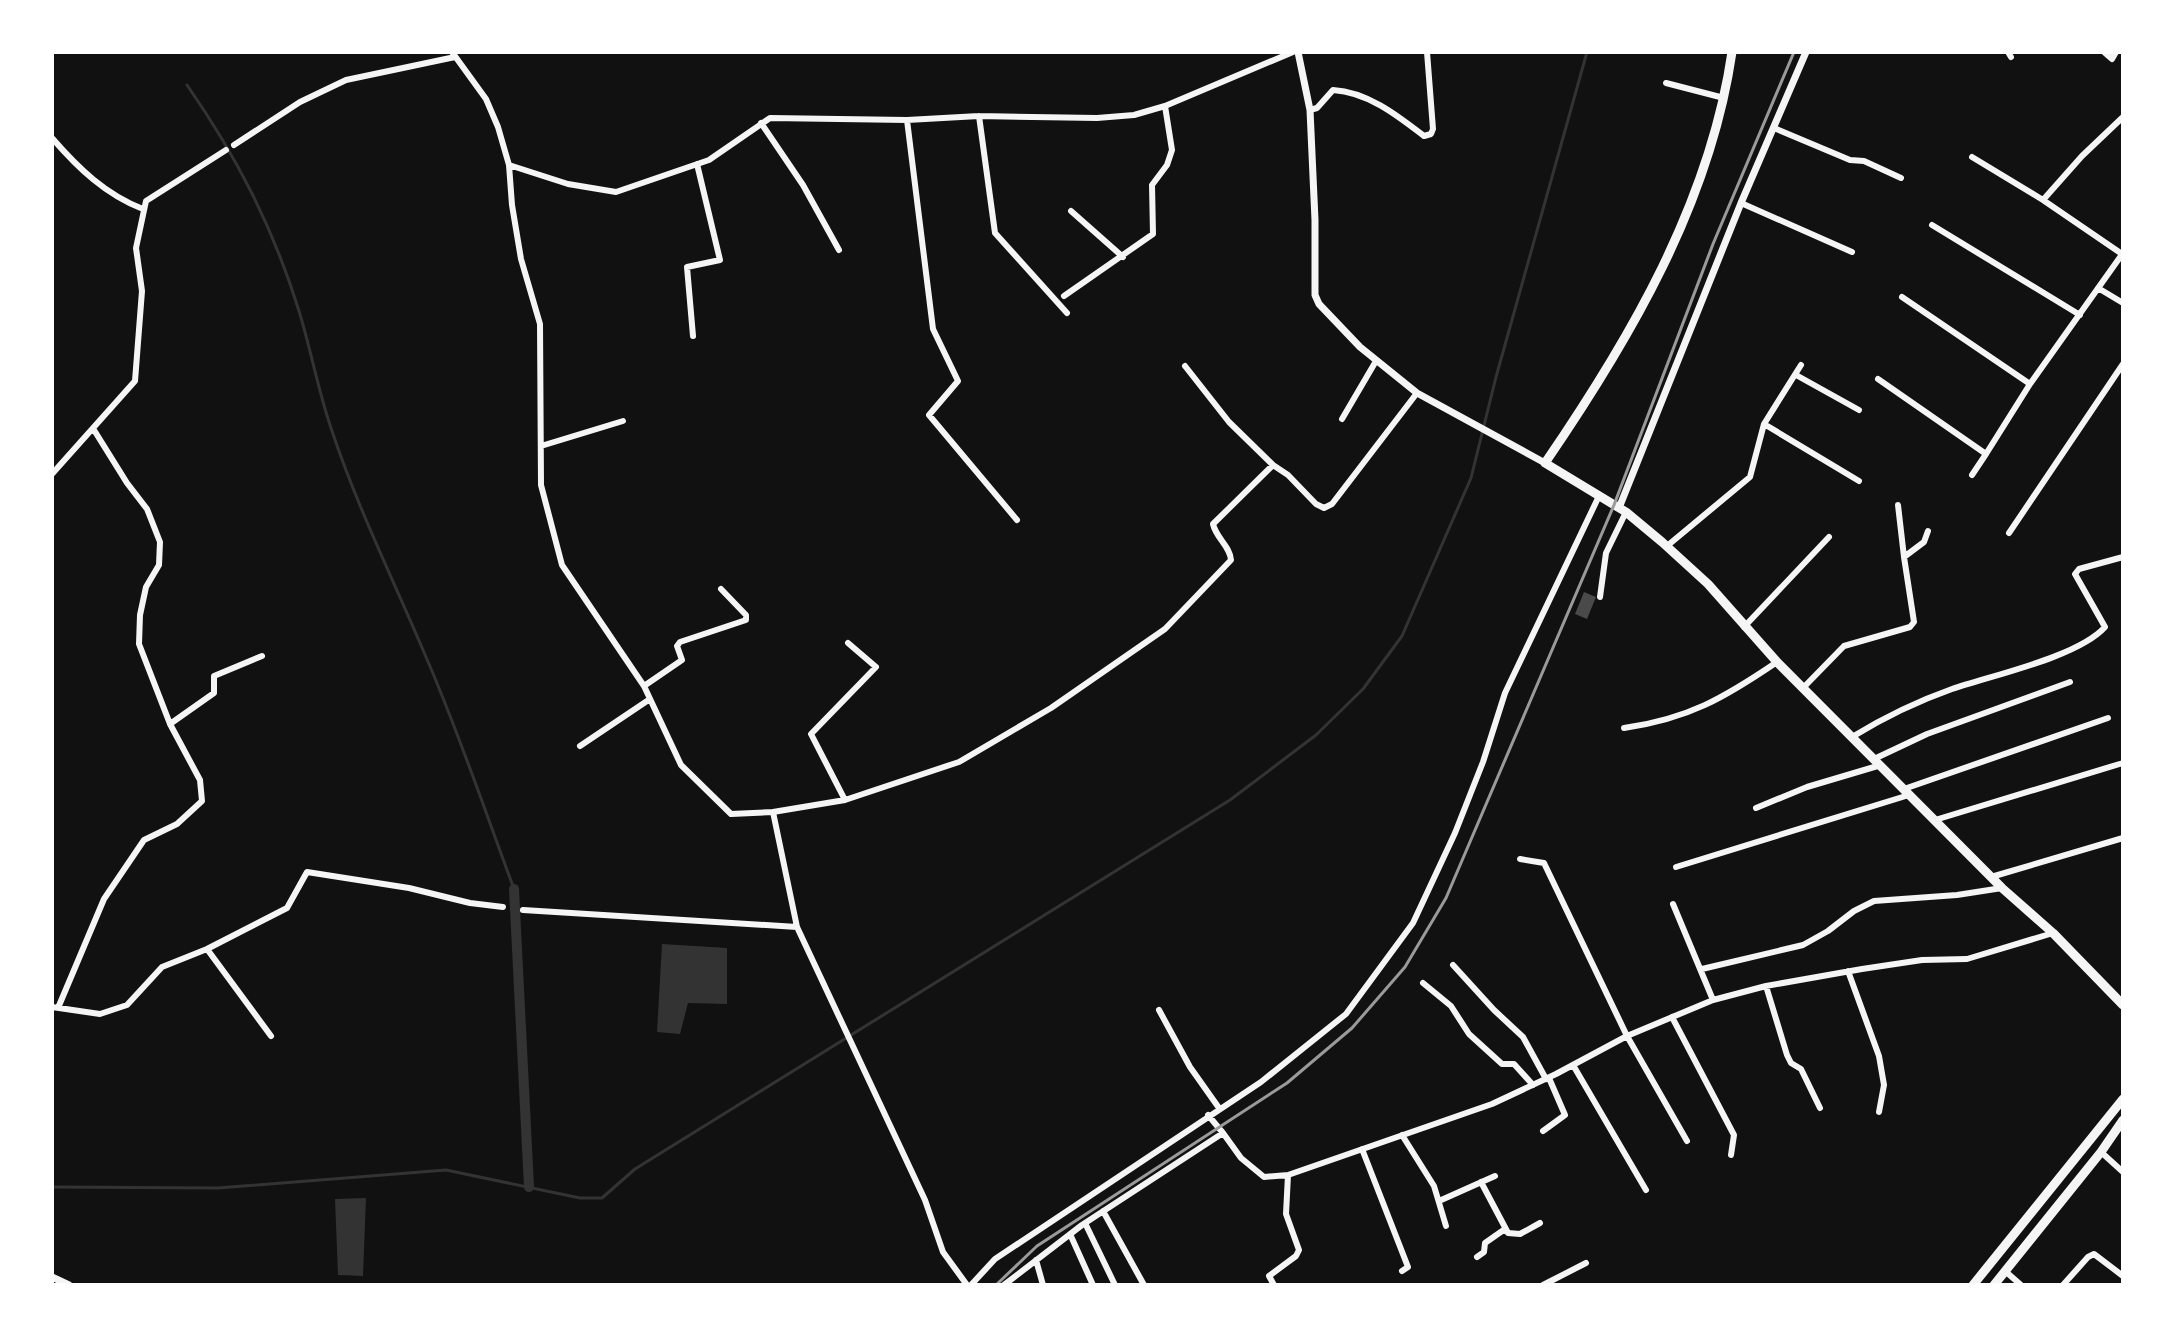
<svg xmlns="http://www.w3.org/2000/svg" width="2175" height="1337" font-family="Barlow,sans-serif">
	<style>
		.water { fill: #333 }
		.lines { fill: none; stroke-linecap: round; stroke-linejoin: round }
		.stream { stroke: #333; stroke-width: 3 }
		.canal { stroke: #333; stroke-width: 10 }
		.building { fill: #4a4a4a }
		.minor { stroke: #f5f5f5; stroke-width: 6 }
		.tertiary { stroke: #f5f5f5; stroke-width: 7 }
		.primary { stroke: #f5f5f5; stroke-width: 9 }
		.trunk { stroke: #f5f5f5; stroke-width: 9 }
		.rail { stroke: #9a9a9a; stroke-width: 3 }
	</style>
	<rect width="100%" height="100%" fill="#111"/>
	<path class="water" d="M662,944L727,948V1004L688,1003L680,1034L657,1032Z
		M366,1198L363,1276L338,1275L335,1199Z"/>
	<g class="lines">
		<path class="stream" d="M187,85C237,157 273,227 299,311C311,350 318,390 331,428C357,507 394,581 426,657C459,733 485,811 514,889
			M52,1187L218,1188L446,1170L580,1198H602L635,1169L1230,800L1316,735L1363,689L1402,636L1471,478L1496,377L1587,52"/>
		<path class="canal" d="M514,889L529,1187"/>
	</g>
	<path class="building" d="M1584,592L1596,597L1587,619L1575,614Z"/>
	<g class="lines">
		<path class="minor" d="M452,52L486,99L498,127L509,165L512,205L521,259L540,324L541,485L562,565L644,686L681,765L731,814L773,812L797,927
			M2008,52L2011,57
			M2104,52L2112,59L2116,52
			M1666,83L1724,98
			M1310,110L1317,108L1333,90C1368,92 1398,116 1424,136L1431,134L1433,129L1427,52
			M979,116L995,233L1067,313
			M907,120L933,329L958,381L929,415L1017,520
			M761,123L803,185L839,250
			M1774,128L1850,160L1864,161L1901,178
			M52,138C78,168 106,195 143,209
			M234,145L300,102L346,80L455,57
			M1972,157L2043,200
			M509,165L568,184L616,192L709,160L770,118L907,120L979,116L1097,118L1134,115L1165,106L1293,52
			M1741,203L1852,252
			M1071,211L1123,257
			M1932,225L2080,315
			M2122,254L2043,200L2082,156L2123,117
			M2098,288L2123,303
			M1064,296L1153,234L1152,185L1167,165L1172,150L1165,106
			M1902,297L2030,384L2123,253
			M693,336L687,267L720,260L697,164
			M1185,366L1229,422L1273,465L1288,475L1316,504L1324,508L1332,504L1417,393
			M1796,375L1859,410
			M1878,379L1986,454L2030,384
			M1342,419L1376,361
			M1764,424L1801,365
			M541,446L623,421
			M52,474L135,381L142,291L136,248L146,201L226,150
			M1972,475L1986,454
			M1898,505L1904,557
			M2009,533L2123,364
			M1667,546L1750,477L1764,424L1859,481
			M1600,597L1606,553L1626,512
			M1744,627L1829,537
			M644,686L682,660L677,646L680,642L746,620V615L721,589
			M1803,688L1844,646L1910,627L1914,622L1904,557L1924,542L1928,531
			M170,724L214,693V676L262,656
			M1624,728C1688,719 1724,698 1777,662
			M1852,737C1883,718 1918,701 1952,689C1993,675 2078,657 2105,627L2075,574L2079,569L2123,557
			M580,746L650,699
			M1874,759L1927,734L2070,682
			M1904,789L2108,718
			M845,800L811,734L876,667L848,643
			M1756,808L1807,787L1881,765
			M773,812L845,800L959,762L1051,708L1165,629L1231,560C1230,546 1216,538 1213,524L1273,465
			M1935,820L2123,763
			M1520,859L1544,863L1627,1036L1687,1141
			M1676,867L1909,795
			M1991,877L2123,838
			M1673,904L1713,1000
			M523,910L797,927L925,1200L943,1252L967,1285
			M207,949L271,1036
			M1453,965L1494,1010L1523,1037L1546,1079
			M1702,969L1803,945L1828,931L1854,911L1874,901L1957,895L2002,888
			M1848,971L1879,1056L1884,1085L1879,1112
			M1423,983L1451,1006L1469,1034L1502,1064H1514L1533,1085
			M1766,986L1787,1055L1791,1063L1801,1069L1820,1108
			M52,1007L100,1014L127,1005L162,967L207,949L287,908L307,872L409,888L470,903L503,907
			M58,1008L104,899L144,840L177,824L202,801L200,780L170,724L139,644L140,615L146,587L159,565L160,542L147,509L127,483L94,430
			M1159,1010L1190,1067L1219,1108
			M1672,1017L1734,1135L1731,1155
			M1573,1065L1646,1190
			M1208,1115L1223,1133
			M1543,1131L1565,1115L1549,1078
			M1402,1135L1434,1186L1446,1226
			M1362,1149L1408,1267L1402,1271
			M2101,1152L2123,1172
			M1481,1182L1508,1233L1520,1234L1540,1223
			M1439,1201L1495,1176
			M1103,1211L1144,1285
			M1085,1223L1115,1285
			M1070,1234L1093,1285
			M1477,1257L1484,1252L1485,1243L1505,1229
			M1036,1260L1043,1285
			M2005,1271L2021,1285
			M971,1285L995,1259L1261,1082L1346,1014L1413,923L1455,833L1483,762L1505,693L1599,496
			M1004,1285L1082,1225L1223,1133L1241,1158L1264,1177L1288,1175L1492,1104L1556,1074L1627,1036L1713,1000L1766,986L1862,969L1922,960L1967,959L2053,933
			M1274,1285L1269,1276L1296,1256L1299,1250L1286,1214L1288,1175
			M1543,1285L1586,1263
			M2063,1285L2088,1257L2094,1254L2123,1276"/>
		<path class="tertiary" d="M1298,52L1310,110L1315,220V295L1319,304L1360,347L1417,393L1545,463
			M1619,508L1741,203L1806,52
			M52,1277L69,1285"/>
		<path class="primary" d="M1732,52C1710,203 1630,339 1545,463L1626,512L1662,542L1708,584L1777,662L2002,888L2053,933L2123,1005"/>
		<path class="trunk" d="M1973,1285L2123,1099
			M1994,1285L2101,1152L2123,1120"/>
		<path class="rail" d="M996,1285L1037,1246L1287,1083L1352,1028L1405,967L1446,898L1614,505L1713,244L1794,52"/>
	</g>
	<rect width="2175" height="1337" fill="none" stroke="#ffffff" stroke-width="108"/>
</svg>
